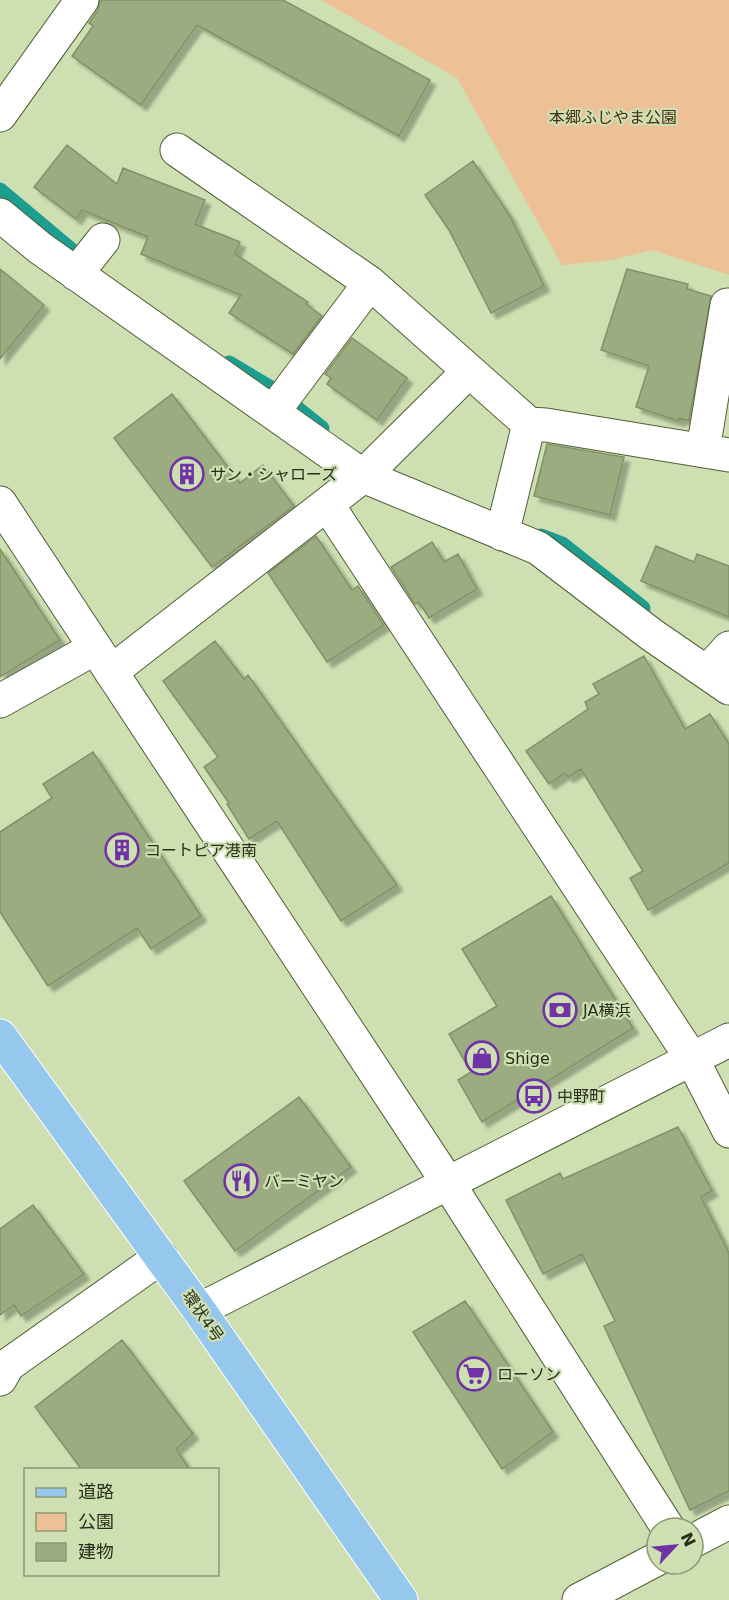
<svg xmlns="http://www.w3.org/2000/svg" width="729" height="1600" font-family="'DejaVu Sans','Noto Sans JP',sans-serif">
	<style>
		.green { fill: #edc096 }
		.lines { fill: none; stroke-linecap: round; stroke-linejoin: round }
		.stream { stroke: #1b9d90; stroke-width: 15 }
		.building { fill: #9cac81; stroke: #829167; stroke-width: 1.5; filter: url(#shadow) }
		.minor-casing { stroke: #515f37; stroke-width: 35 }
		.major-casing { stroke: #fff; stroke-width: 35 }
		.minor { stroke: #fff; stroke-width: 33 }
		.major { stroke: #96c7ec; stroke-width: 33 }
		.labels { text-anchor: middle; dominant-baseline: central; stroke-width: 4.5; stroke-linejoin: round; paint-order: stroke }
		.park-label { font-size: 16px; fill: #492f15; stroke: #cedfb2 }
		.poi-label { font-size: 16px; fill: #282e1d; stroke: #cedfb2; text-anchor: start }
		.street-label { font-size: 16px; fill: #282e1d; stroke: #cedfb2 }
	</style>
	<defs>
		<filter id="shadow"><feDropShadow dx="5.5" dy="5.5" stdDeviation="1.5" flood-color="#0004"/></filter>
	</defs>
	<rect width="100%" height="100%" fill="#cedfb2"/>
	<path class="green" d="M321,0H729V275L652,250L612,260L562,265L457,78Z"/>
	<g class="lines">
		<path class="stream" d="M0,190L87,263
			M229,363L276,391L322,428
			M541,536L562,544L643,608"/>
	</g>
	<path class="building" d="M100,0H283L430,80L399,136L197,25L141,105L72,56L93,26L89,23L98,10Z
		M67,145L117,184L123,168L205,200L195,224L240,242L235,254L308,302L306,304L322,316L293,354L229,313L241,295L141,254L148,237L82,210L76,219L34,187Z
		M473,161L510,216L544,286L491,313L449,230L425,195Z
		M0,269L44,305L0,359Z
		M627,269L688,284L687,289L711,296L689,421L679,418V421L636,407L649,366L601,350Z
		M352,338L407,378L377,420L327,384L331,378L325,374Z
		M172,394L240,483L263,465L294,506L212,567L114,438Z
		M547,444L624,457L610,515L534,496Z
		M316,536L352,590L358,586L384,625L327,662L268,573Z
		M432,542L444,562L458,554L477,589L429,618L419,602L415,604L391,567Z
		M656,546L694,562L697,554L729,566V617L641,581Z
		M0,549L60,640L0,677Z
		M215,641L244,679L248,675L397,885L341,921L277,821L249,839L227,804L229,803L204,767L218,757L163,681Z
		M644,656L685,729L710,714L729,744V863L648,910L630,878L643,871L581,769L568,777L565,773L549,784L526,751L588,709L585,702L599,694L593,684Z
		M93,752L201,916L151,949L137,928L48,986L0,912V832L52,798L43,784Z
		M551,896L633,1028L482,1122L458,1080L471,1072L449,1034L497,1006L462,949Z
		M299,1097L351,1167L235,1251L184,1181Z
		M678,1127L712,1191L701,1197L729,1253V1491L690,1510L604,1326L615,1321L582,1254L543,1274L506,1200L560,1173L563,1179Z
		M33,1205L84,1274L21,1316L14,1305L0,1315V1229Z
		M465,1301L553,1432L502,1469L413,1332Z
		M122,1340L193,1434L176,1449L190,1470H82L35,1407Z"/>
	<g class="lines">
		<defs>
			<path id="minor" d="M0,115L82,0
				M177,150L370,283
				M0,215L40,248L363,476L538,548L652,635L729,688
				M76,274L103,240
				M273,412L370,283L529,424
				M703,450L727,305
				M0,503L448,1183L668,1528
				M327,504L692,1059L729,1131
				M502,534L529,424L546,425L729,455
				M111,672L363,476L469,371
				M707,672L729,648
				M0,701L95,648
				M199,1310L729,1040
				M0,1379L8,1365L161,1257
				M693,1541L729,1522
				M579,1600L657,1559"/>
			<path id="major" d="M0,1036L199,1310L401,1600"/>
		</defs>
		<use href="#minor" class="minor-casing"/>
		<use href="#major" class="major-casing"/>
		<use href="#minor" class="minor"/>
		<use href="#major" class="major"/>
	</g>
	<defs>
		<symbol id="building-ring" viewBox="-11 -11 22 22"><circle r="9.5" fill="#cedfb2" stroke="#7032a7" stroke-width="1.5"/><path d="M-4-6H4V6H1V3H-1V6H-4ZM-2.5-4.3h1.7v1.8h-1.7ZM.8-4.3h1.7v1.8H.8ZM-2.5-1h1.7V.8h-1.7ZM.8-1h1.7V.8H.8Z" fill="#7032a7"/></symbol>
		<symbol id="bank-ring" viewBox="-11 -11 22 22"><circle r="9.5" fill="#cedfb2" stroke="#7032a7" stroke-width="1.5"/><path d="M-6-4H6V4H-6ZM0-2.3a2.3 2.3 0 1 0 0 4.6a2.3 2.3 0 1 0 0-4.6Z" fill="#7032a7"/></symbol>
		<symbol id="shop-ring" viewBox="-11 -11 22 22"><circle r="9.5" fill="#cedfb2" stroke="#7032a7" stroke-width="1.5"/><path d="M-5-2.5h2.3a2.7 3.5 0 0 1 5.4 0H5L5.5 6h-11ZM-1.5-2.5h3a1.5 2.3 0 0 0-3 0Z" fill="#7032a7"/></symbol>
		<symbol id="bus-ring" viewBox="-11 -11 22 22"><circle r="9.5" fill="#cedfb2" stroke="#7032a7" stroke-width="1.5"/><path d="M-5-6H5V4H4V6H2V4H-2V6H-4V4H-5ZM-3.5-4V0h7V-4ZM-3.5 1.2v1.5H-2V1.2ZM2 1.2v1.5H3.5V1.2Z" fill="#7032a7"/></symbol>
		<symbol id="restaurant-ring" viewBox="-11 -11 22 22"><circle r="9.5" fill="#cedfb2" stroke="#7032a7" stroke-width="1.5"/><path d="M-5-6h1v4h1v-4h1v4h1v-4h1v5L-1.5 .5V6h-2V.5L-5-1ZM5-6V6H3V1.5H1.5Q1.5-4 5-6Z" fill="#7032a7"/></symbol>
		<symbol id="supermarket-ring" viewBox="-11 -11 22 22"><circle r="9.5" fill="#cedfb2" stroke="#7032a7" stroke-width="1.5"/><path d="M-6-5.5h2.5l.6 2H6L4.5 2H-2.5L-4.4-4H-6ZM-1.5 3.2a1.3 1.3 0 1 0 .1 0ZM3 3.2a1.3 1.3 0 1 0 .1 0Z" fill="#7032a7"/></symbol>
	</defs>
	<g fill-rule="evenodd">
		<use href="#building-ring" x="168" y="455" width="38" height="38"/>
		<use href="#building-ring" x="103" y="831" width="38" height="38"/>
		<use href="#bank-ring" x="541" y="991" width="38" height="38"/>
		<use href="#shop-ring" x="463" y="1039" width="38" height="38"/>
		<use href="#bus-ring" x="515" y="1077" width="38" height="38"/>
		<use href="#restaurant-ring" x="222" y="1162" width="38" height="38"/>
		<use href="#supermarket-ring" x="455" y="1355" width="38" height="38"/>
	</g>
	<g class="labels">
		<g class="park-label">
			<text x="613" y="117">本郷ふじやま公園</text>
		</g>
		<g class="poi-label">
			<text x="210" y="474">サン・シャローズ</text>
			<text x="145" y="850">コートピア港南</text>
			<text x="583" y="1010">JA横浜</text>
			<text x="505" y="1058">Shige</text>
			<text x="557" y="1096">中野町</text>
			<text x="264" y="1181">バーミヤン</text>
			<text x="497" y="1374">ローソン</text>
		</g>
		<g class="street-label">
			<text transform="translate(203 1316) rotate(55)">環状4号</text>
		</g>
	</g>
	<rect x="24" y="1468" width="195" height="108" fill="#cedfb2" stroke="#8c9876" stroke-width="1.5"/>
	<rect x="36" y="1488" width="30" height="9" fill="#96c7ec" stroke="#8c9876" stroke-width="1.5"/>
	<text x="78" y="1498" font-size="18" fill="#282e1d">道路</text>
	<rect x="36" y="1513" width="30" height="18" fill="#edc096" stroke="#8c9876" stroke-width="1.5"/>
	<text x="78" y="1528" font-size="18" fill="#282e1d">公園</text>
	<rect x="36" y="1543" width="30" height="18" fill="#9cac81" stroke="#8c9876" stroke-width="1.5"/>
	<text x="78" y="1558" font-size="18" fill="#282e1d">建物</text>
	<g transform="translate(675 1546) rotate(64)"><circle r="28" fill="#cedfb2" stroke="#8c9876" stroke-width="1.5"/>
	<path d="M0-4.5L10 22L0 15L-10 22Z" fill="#7032a7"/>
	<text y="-9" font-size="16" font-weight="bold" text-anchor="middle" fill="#282e1d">N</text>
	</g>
</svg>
